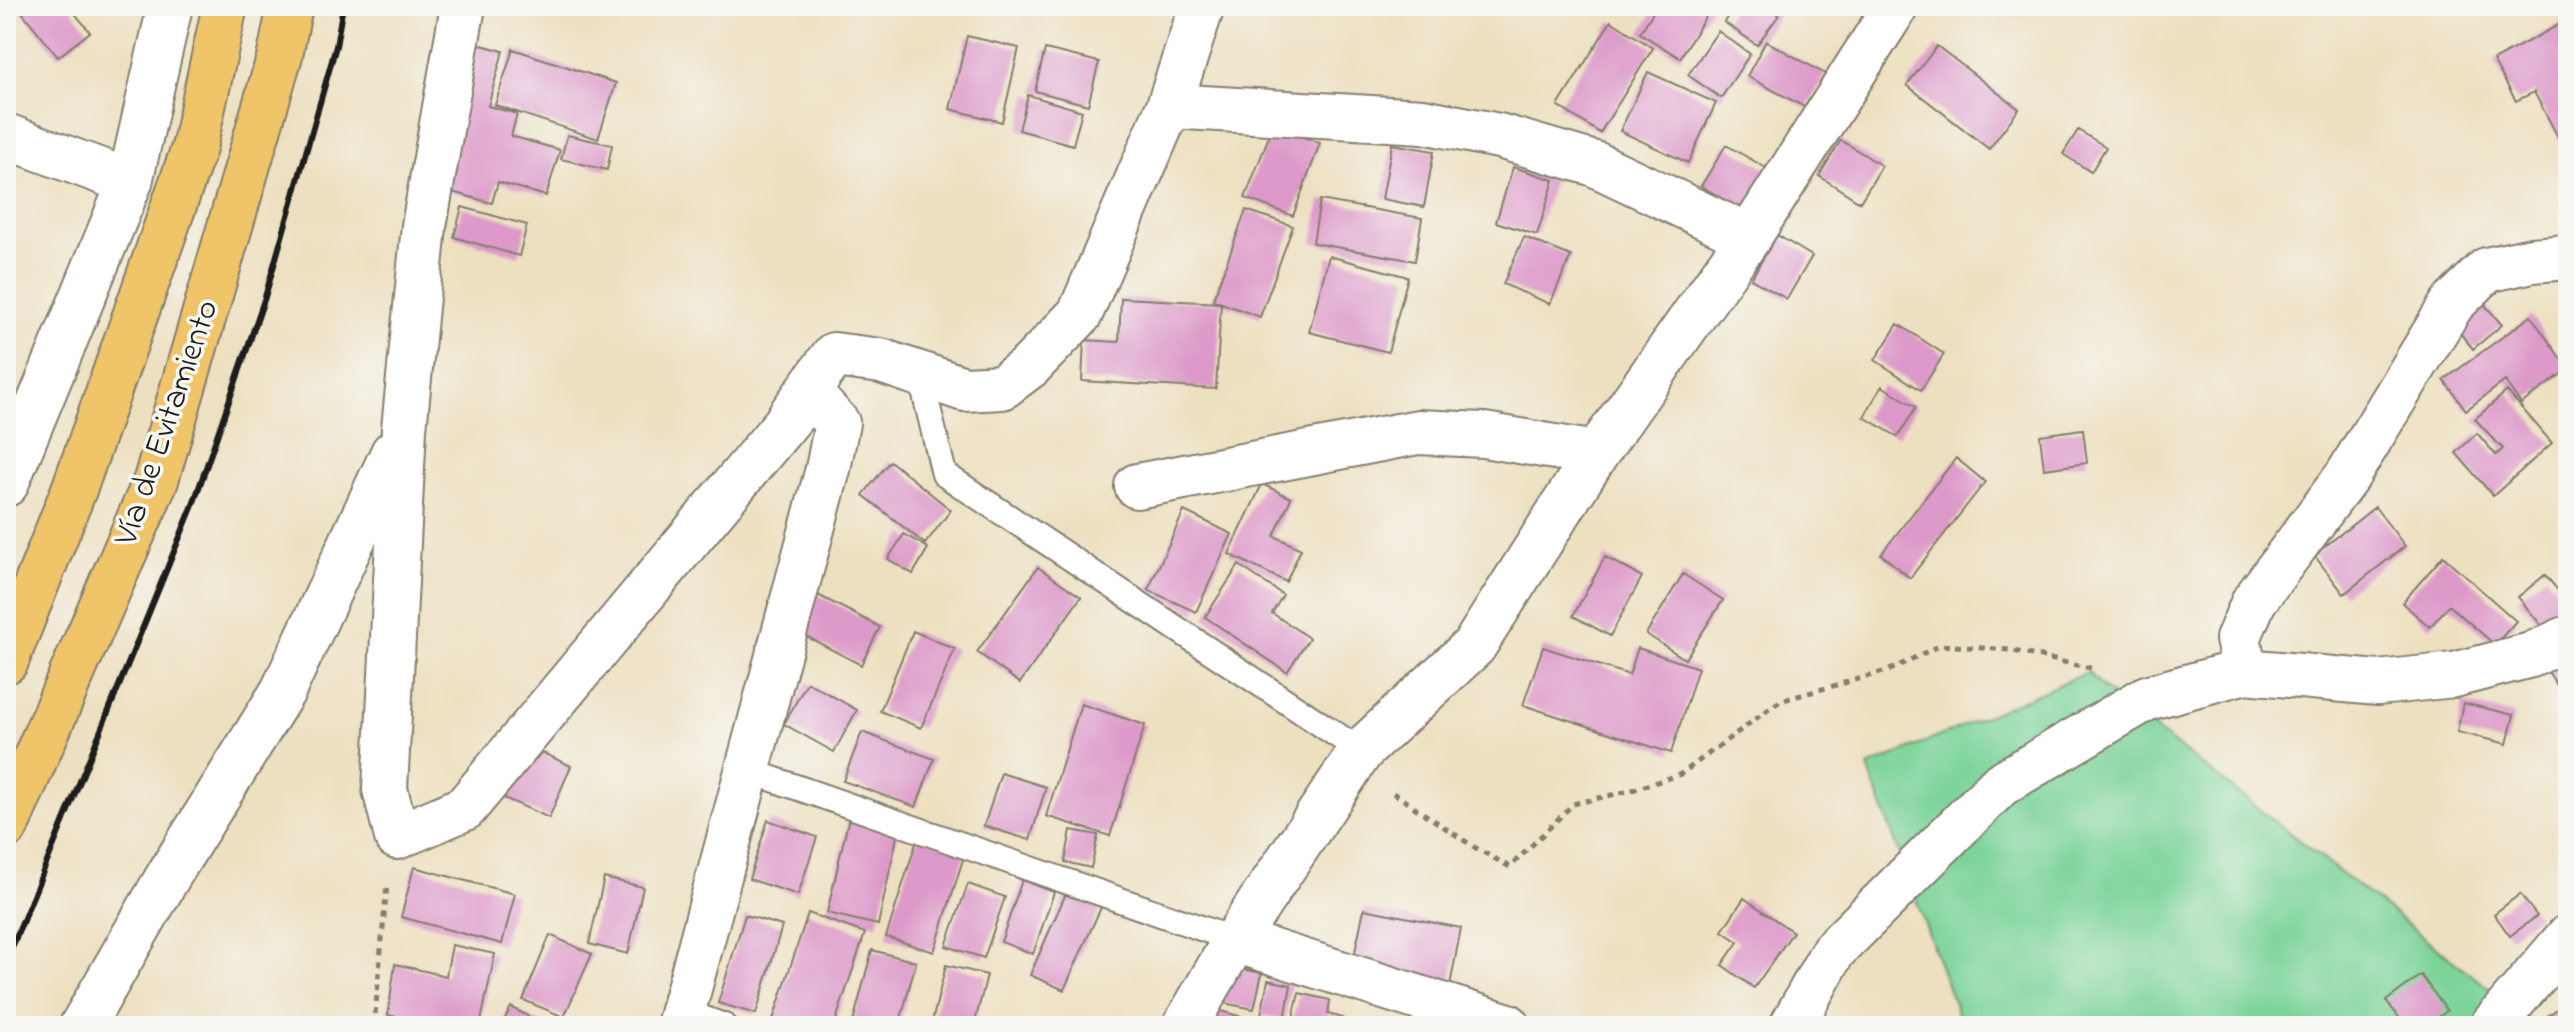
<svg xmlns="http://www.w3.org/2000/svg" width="2574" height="1032" font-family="'Indie Flower',sans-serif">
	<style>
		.green { fill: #7cd499; stroke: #4c785a; stroke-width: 2 }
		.building { fill: #dd99c9 }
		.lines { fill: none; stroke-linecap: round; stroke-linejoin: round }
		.service-casing { stroke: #847e6e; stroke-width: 28 }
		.minor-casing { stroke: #847e6e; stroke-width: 48 }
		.trunk-casing { stroke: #847e6e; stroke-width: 48 }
		.path { stroke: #847e6e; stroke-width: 5; stroke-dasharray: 6 6; stroke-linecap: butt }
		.service { stroke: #fff; stroke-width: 24 }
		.minor { stroke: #fff; stroke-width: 44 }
		.trunk { stroke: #f0c469; stroke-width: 44 }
		.rail { stroke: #1c1c1c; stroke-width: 6 }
		.labels { text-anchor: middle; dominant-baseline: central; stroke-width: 7; stroke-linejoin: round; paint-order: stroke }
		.street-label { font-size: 34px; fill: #1c1c1c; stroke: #f6f6f2 }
	</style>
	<rect width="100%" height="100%" fill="#f6f6f2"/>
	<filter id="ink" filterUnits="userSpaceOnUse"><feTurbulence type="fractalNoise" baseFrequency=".0125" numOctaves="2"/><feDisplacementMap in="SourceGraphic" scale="16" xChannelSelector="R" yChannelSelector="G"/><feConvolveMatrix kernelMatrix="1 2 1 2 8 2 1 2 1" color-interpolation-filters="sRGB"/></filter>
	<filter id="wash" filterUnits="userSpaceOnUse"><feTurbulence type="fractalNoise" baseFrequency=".006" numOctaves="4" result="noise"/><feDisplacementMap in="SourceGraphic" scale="32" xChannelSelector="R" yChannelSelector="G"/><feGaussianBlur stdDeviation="1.8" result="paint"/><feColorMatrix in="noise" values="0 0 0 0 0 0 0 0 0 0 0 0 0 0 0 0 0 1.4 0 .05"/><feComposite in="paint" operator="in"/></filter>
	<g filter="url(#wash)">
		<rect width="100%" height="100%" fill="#ede0c0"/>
		<path class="green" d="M2088,672L2105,690L2489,988L2535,1026H1962L1868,767Z"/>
		<g id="blocks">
			<path class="building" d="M19,6H69L90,32L58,57L18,7Z
				M1657,6H1712L1680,58L1640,33Z
				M1735,6H1766L1779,15L1757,45L1724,22Z
				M2568,20V146L2564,148L2534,92L2516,101L2493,60Z
				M1611,21L1653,48L1600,133L1558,106Z
				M1718,31L1750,54L1721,98L1688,75Z
				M967,36L1019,48L1002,122L950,109Z
				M1766,41L1825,74L1806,108L1747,76Z
				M478,44L503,51L488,106L517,114L511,136L560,150L546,196L498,182L492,203L437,188Z
				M1937,46L2019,109L1989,149L1907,85Z
				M513,49L616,83L598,139L495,105Z
				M1045,49L1099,62L1088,105L1035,91Z
				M1648,72L1716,103L1688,163L1620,131Z
				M1028,95L1082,111L1073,145L1019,130Z
				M1273,126L1320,143L1293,216L1245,198Z
				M2078,130L2106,147L2091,172L2063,154Z
				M567,135L612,145L607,170L561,159Z
				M1841,140L1882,166L1860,202L1819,176Z
				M1392,144L1434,151L1424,207L1382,199Z
				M1726,145L1768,169L1744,211L1701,186Z
				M1513,167L1554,180L1537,235L1496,222Z
				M1320,200L1422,218L1415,261L1313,243Z
				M462,207L527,225L519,256L454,237Z
				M1246,210L1293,226L1260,317L1213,300Z
				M1777,235L1812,256L1787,299L1751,279Z
				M1524,237L1571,256L1550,304L1503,284Z
				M1329,256L1408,277L1388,352L1309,332Z
				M1121,298L1221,303L1216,389L1082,381L1084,340L1119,342Z
				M2479,298L2502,325L2473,349L2451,322Z
				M2531,316L2568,369L2521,404L2505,381L2466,410L2444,380Z
				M1898,324L1944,354L1921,390L1875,360Z
				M1882,386L1916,407L1898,437L1864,417Z
				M2507,391L2552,443L2493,496L2456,453L2477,433L2496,455L2503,449L2475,419Z
				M2083,429L2087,463L2044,469L2040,435Z
				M1956,458L1985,482L1910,578L1881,554Z
				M890,461L951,510L925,544L863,495Z
				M1262,484L1291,498L1274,536L1301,549L1286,582L1229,554Z
				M2375,507L2405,546L2344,594L2314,555Z
				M1184,511L1232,534L1196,612L1148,590Z
				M904,534L928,548L913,574L888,559Z
				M2443,556L2516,621L2495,645L2449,605L2430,627L2402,603Z
				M1605,557L1642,577L1610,636L1573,616Z
				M1239,565L1283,595L1272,613L1309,638L1287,672L1205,617Z
				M1038,567L1081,597L1020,683L977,652Z
				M1683,574L1723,600L1685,659L1646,634Z
				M2545,575L2568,602V618L2549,635L2518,597Z
				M816,594L880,627L861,665L798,632Z
				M913,631L955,649L921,728L880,711Z
				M1543,647L1629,675L1638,648L1698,668L1671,753L1523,705Z
				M2561,656L2568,666V690L2563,694L2545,667Z
				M807,682L857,710L834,752L784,724Z
				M2463,703L2514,715L2507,744L2457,732Z
				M1081,704L1145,725L1110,836L1046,816Z
				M862,732L934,759L916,807L843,781Z
				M526,745L571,766L549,818L504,798Z
				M1001,773L1046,787L1030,840L984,826Z
				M850,813L900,823L878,925L827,913Z
				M768,820L817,837L798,895L749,879Z
				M1071,830L1098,835L1091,868L1065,862Z
				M918,837L965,853L934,952L886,937Z
				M414,867L515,894L502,944L401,917Z
				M604,878L643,887L628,954L589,944Z
				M1022,880L1054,892L1033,954L1001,942Z
				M968,884L1005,897L984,958L946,946Z
				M1067,891L1102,905L1064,990L1030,975Z
				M2520,894L2537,916L2510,936L2494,914Z
				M1744,898L1793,932L1754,988L1722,965L1738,942L1722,931Z
				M1364,909L1461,928L1449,991L1351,971Z
				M808,913L865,933L834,1026H771Z
				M745,915L782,926L756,1014L718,1003Z
				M550,935L592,954L564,1017L523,1000Z
				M452,945L495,954L480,1026H439L388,1015L395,964L446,976Z
				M872,950L916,962L899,1026H852Z
				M946,965L987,975L974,1026H931Z
				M1225,966L1262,973L1254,1009L1218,1002Z
				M2421,975L2447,1011L2426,1026H2406L2386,1001Z
				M1268,980L1291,985L1285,1019L1261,1015Z
				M1299,993L1330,1000L1328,1014L1343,1018L1341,1026H1291Z
				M2568,1001V1026H2534Z
				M511,1007L546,1026H501Z
				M1209,1008L1261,1022L1260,1026H1204Z"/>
		</g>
	</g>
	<g filter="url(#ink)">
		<use href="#blocks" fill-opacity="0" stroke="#847e6e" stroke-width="2"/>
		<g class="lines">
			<defs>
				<path id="service" d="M920,374L944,474L1361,751
					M747,770L1235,940
					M683,1011L724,1026"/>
				<path id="minor" d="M463,6L424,226L404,429L385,789L397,837L465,808L810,394L837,423L828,469L679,1026
					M1169,106L1423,121L1499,136L1595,164L1749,237
					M6,136L130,182
					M2568,257L2532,260L2487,270L2452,304L2348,475L2254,601L2238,639L2245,671L2378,683L2454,675L2531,655L2568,638
					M789,417L834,355L881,361L964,389L1002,387L1030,366L1080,314L1169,106L1202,6
					M6,484L130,182L170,6
					M1137,486L1418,432L1484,435L1596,454
					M1235,940L1361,751L1474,646L1596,454L1749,237L1896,6
					M82,1026L170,873L283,691L393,453
					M1185,1026L1235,940L1508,1026
					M1792,1026L1833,951L2001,784L2147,698L2245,671
					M2492,1026L2568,937"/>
				<path id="trunk" d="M6,661L75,487L194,148L225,6
					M6,826L156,480L280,55L290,6"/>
			</defs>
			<use href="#service" class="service-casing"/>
			<use href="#minor" class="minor-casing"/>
			<use href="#trunk" class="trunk-casing"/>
			<path class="path" d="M1393,793L1474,847L1510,867L1573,804L1629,791L1681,774L1780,701L1890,670L1940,645L2009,650L2095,669
				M374,1026L387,884"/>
			<use href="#service" class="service"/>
			<use href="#minor" class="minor"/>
			<use href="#trunk" class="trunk"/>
			<path class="rail" d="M6,962L193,505L265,297L336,46L343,6"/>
		</g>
	</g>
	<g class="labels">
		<g class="street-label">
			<text transform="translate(168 423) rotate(-71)">Vía de Evitamiento</text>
		</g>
	</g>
	<rect width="2574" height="1032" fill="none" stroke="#f6f6f2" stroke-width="32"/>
</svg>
